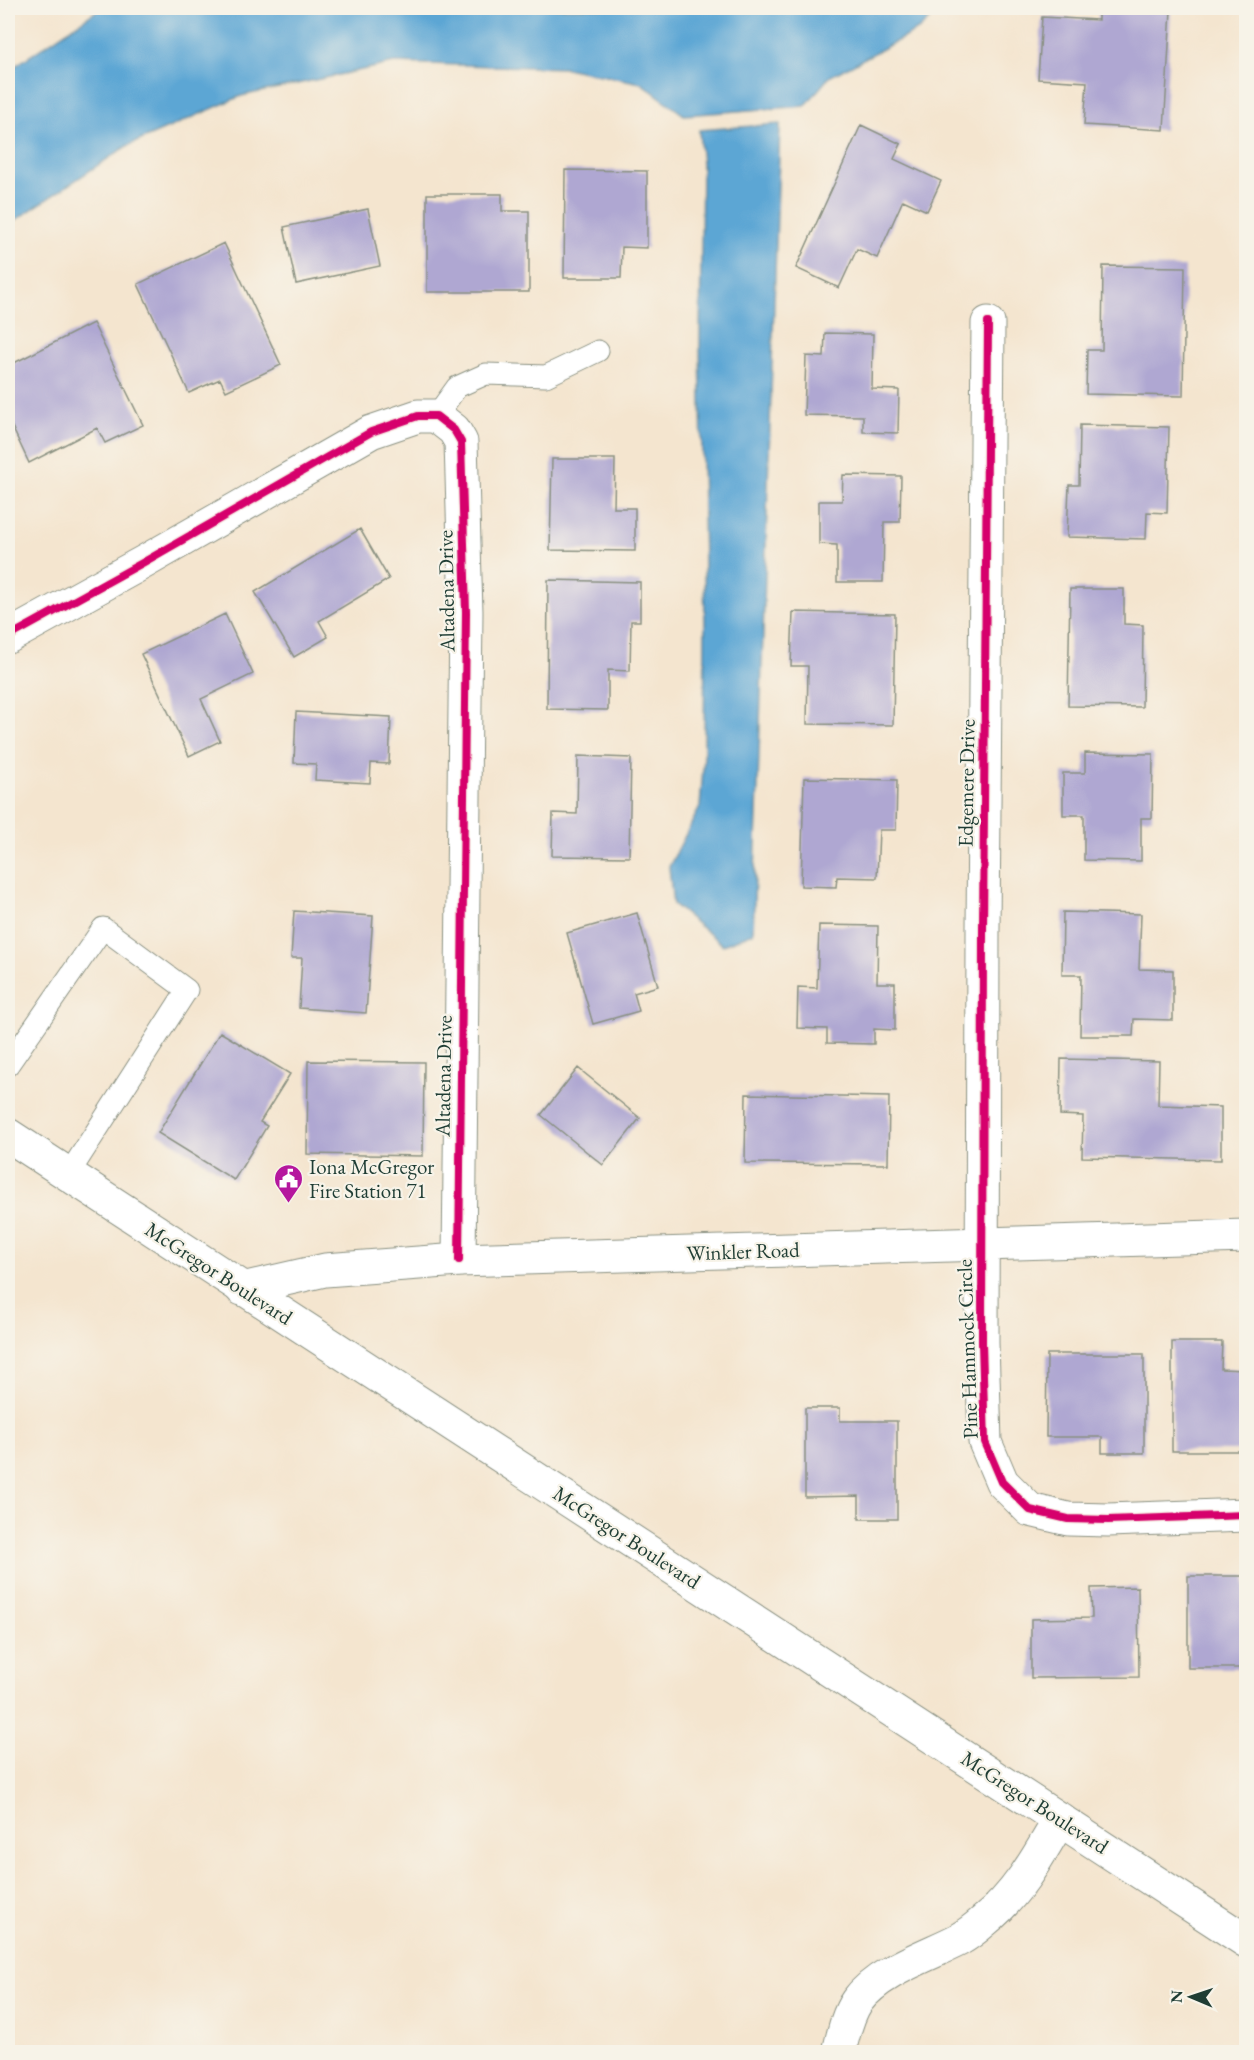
<svg xmlns="http://www.w3.org/2000/svg" width="1254" height="2060" font-family="'EB Garamond',serif">
	<style>
		.water { fill: #5ca6d4; stroke: #3e7284; stroke-width: 1.5 }
		.building { fill: #afa7d2 }
		.lines { fill: none; stroke-linecap: round; stroke-linejoin: round }
		.service-casing { stroke: #8a9182; stroke-width: 23 }
		.minor-casing { stroke: #8a9182; stroke-width: 35 }
		.tertiary-casing { stroke: #8a9182; stroke-width: 35 }
		.secondary-casing { stroke: #8a9182; stroke-width: 35 }
		.service { stroke: #fff; stroke-width: 21 }
		.minor { stroke: #fff; stroke-width: 33 }
		.tertiary { stroke: #fff; stroke-width: 33 }
		.secondary { stroke: #fff; stroke-width: 33 }
		.cycleway-casing { stroke: #f7f3e8; stroke-width: 11 }
		.cycleway { stroke: #d6006c; stroke-width: 8 }
		.labels { text-anchor: middle; dominant-baseline: central; stroke-width: 4.5; stroke-linejoin: round; paint-order: stroke }
		.street-label { font-size: 21px; fill: #1f3d34; stroke: #f7f3e8 }
		.poi-label { font-size: 21px; fill: #1f3d34; stroke: #f7f3e8; text-anchor: start }
	</style>
	<rect width="100%" height="100%" fill="#f7f3e8"/>
	<filter id="ink" filterUnits="userSpaceOnUse"><feTurbulence type="fractalNoise" baseFrequency=".0167" numOctaves="2"/><feDisplacementMap in="SourceGraphic" scale="12" xChannelSelector="R" yChannelSelector="G"/><feConvolveMatrix kernelMatrix="1 2 1 2 8 2 1 2 1" color-interpolation-filters="sRGB"/></filter>
	<filter id="wash" filterUnits="userSpaceOnUse"><feTurbulence type="fractalNoise" baseFrequency=".008" numOctaves="4" result="noise"/><feDisplacementMap in="SourceGraphic" scale="24" xChannelSelector="R" yChannelSelector="G"/><feGaussianBlur stdDeviation="1.35" result="paint"/><feColorMatrix in="noise" values="0 0 0 0 0 0 0 0 0 0 0 0 0 0 0 0 0 1.4 0 .05"/><feComposite in="paint" operator="in"/></filter>
	<g filter="url(#wash)">
		<rect width="100%" height="100%" fill="#f4e5cf"/>
		<path class="water" d="M101,8H942L918,30L829,77L805,106L684,115L641,83L565,68L394,63L241,96L127,146L8,225V71Z
			M780,124L753,933L723,945L673,904L669,867L700,807L704,756L705,623L700,342L702,164L699,130Z"/>
		<g id="blocks">
			<path class="building" d="M1098,8L1171,10L1164,130L1084,125L1087,82L1038,79L1042,17L1098,20Z
				M861,125L901,144L894,159L941,181L927,211L903,200L877,258L857,249L839,288L796,268Z
				M565,170L647,171V248L622,247L621,278H564Z
				M427,194H502V211H529V292H427Z
				M368,209L380,266L296,284L284,227Z
				M224,243L281,365L226,391L220,379L189,393L138,284Z
				M1103,266L1185,267L1183,396L1086,394L1087,350H1102Z
				M93,323L143,425L105,443L97,428L29,463L8,418V366Z
				M825,333L873,334L872,389L899,390L898,433L863,432V416L804,415L806,356L824,357Z
				M1080,425L1169,427L1167,513L1147,512L1146,539L1067,537L1069,485H1079Z
				M552,459H615L614,508H635V551L550,550Z
				M843,475L901,476L900,522H884L883,582H837V545L819,544V501H842Z
				M360,529L389,579L319,621L328,637L294,657L255,592Z
				M548,580L640,582V621H631L630,671L608,670V710L547,709Z
				M1070,589H1124V624L1143,625L1142,707L1068,706Z
				M793,612L895,614L893,725L807,724L808,666H791Z
				M225,614L253,674L201,699L220,741L189,756L141,654Z
				M296,712L391,717L389,764L371,763L370,783L315,780L316,764L294,763Z
				M1085,753L1153,754L1152,818H1141V861L1084,860V815H1063V773H1085Z
				M578,756L631,758L629,857L552,856L553,813L577,814Z
				M804,778L897,780L896,830H879L877,878L837,877L836,887L801,886Z
				M294,911L373,916L366,1013L299,1008L302,958H291Z
				M1063,912L1141,914L1139,969L1173,970V1020L1134,1019L1133,1036H1080L1081,975H1062Z
				M637,913L658,986L634,993L639,1011L593,1024L567,933Z
				M819,925L878,926L877,983H895V1030L874,1029V1044L827,1043V1029L797,1028L798,987L817,988Z
				M220,1032L290,1074L260,1122L267,1126L234,1180L158,1133Z
				M1061,1059L1159,1061L1158,1105L1221,1107V1160L1082,1157L1083,1116L1060,1115Z
				M308,1061L424,1062L423,1156L307,1154Z
				M578,1068L640,1118L603,1165L541,1115Z
				M746,1094L889,1097L888,1164L745,1163Z
				M1172,1342H1222L1221,1369L1246,1370V1451H1172Z
				M1047,1354H1144V1453H1102V1437H1046Z
				M805,1408H840V1421H897V1519H859V1496L805,1497Z
				M1188,1576H1246V1686H1242V1668H1188Z
				M1138,1587L1139,1677L1031,1678V1619L1092,1618L1091,1588Z"/>
		</g>
	</g>
	<g filter="url(#ink)">
		<use href="#blocks" fill-opacity="0" stroke="#8a9182" stroke-width="1.5"/>
		<g class="lines">
			<defs>
				<path id="service" d="M436,416L457,387L486,374L546,376L598,351
					M8,1065L103,928L187,990L68,1175"/>
				<path id="minor" d="M988,323L983,929L982,1343L985,1442L1002,1482L1030,1510L1068,1519L1108,1520L1246,1515
					M8,637L144,562L371,432L418,416H436L454,430L461,442L466,612L459,1260
					M839,2052C843,2036 847,2015 857,2001C879,1971 927,1956 958,1940C967,1935 976,1928 984,1921C1018,1894 1039,1855 1060,1819"/>
				<path id="tertiary" d="M242,1289L325,1270L459,1260L1246,1236"/>
				<path id="secondary" d="M8,1135L1246,1941"/>
			</defs>
			<use href="#service" class="service-casing"/>
			<use href="#minor" class="minor-casing"/>
			<use href="#tertiary" class="tertiary-casing"/>
			<use href="#secondary" class="secondary-casing"/>
			<use href="#service" class="service"/>
			<use href="#minor" class="minor"/>
			<use href="#tertiary" class="tertiary"/>
			<use href="#secondary" class="secondary"/>
			<defs>
				<path id="cycleway" d="M988,323L983,929L982,1343L985,1442L1002,1482L1030,1510L1068,1519L1108,1520L1246,1515
					M8,637L144,562L371,432L418,416H436L454,430L461,442L466,612L459,1260"/>
			</defs>
			<use href="#cycleway" class="cycleway-casing"/>
			<use href="#cycleway" class="cycleway"/>
		</g>
	</g>
	<defs>
		<symbol id="civic-pin" viewBox="-11 -11 22 30"><path d="M0 17L-7.5 6A9.5 9.5 0 1 1 7.5 6Z" fill="#b5179e" stroke="#f7f3e8"/><path d="M-.6-6.5H3V-4.5H.6V-3L4-1V1h2V6H-6V1h2V-1L-.6-3ZM-1.2 2.5V6h2.4V2.5Z" fill="#fff"/></symbol>
	</defs>
	<g fill-rule="evenodd">
		<use href="#civic-pin" x="272" y="1162" width="33" height="45"/>
	</g>
	<g class="labels">
		<g class="street-label">
			<text transform="translate(446 591) rotate(-91)">Altadena Drive</text>
			<text transform="translate(966 783) rotate(-89)">Edgemere Drive</text>
			<text transform="translate(443 1076) rotate(-89)">Altadena Drive</text>
			<text transform="translate(743 1251) rotate(-2)">Winkler Road</text>
			<text transform="translate(219 1273) rotate(33)">McGregor Boulevard</text>
			<text transform="translate(967 1349) rotate(-92)">Pine Hammock Circle</text>
			<text transform="translate(627 1537) rotate(33)">McGregor Boulevard</text>
			<text transform="translate(1035 1802) rotate(33)">McGregor Boulevard</text>
		</g>
		<g class="poi-label">
			<text x="309" y="1166">Iona McGregor<tspan x="309" dy="24">Fire Station 71</tspan></text>
		</g>
	</g>
	<rect width="1254" height="2060" fill="none" stroke="#f7f3e8" stroke-width="30"/>
	<g transform="translate(1191 1997) rotate(272)" stroke="#f7f3e8" stroke-width="4.5" paint-order="stroke">
	<path d="M0-4.5L10 22L0 15L-10 22Z" fill="#1f3d34"/>
	<text y="-9" font-size="16" font-weight="bold" text-anchor="middle" fill="#1f3d34">N</text>
	</g>
</svg>
